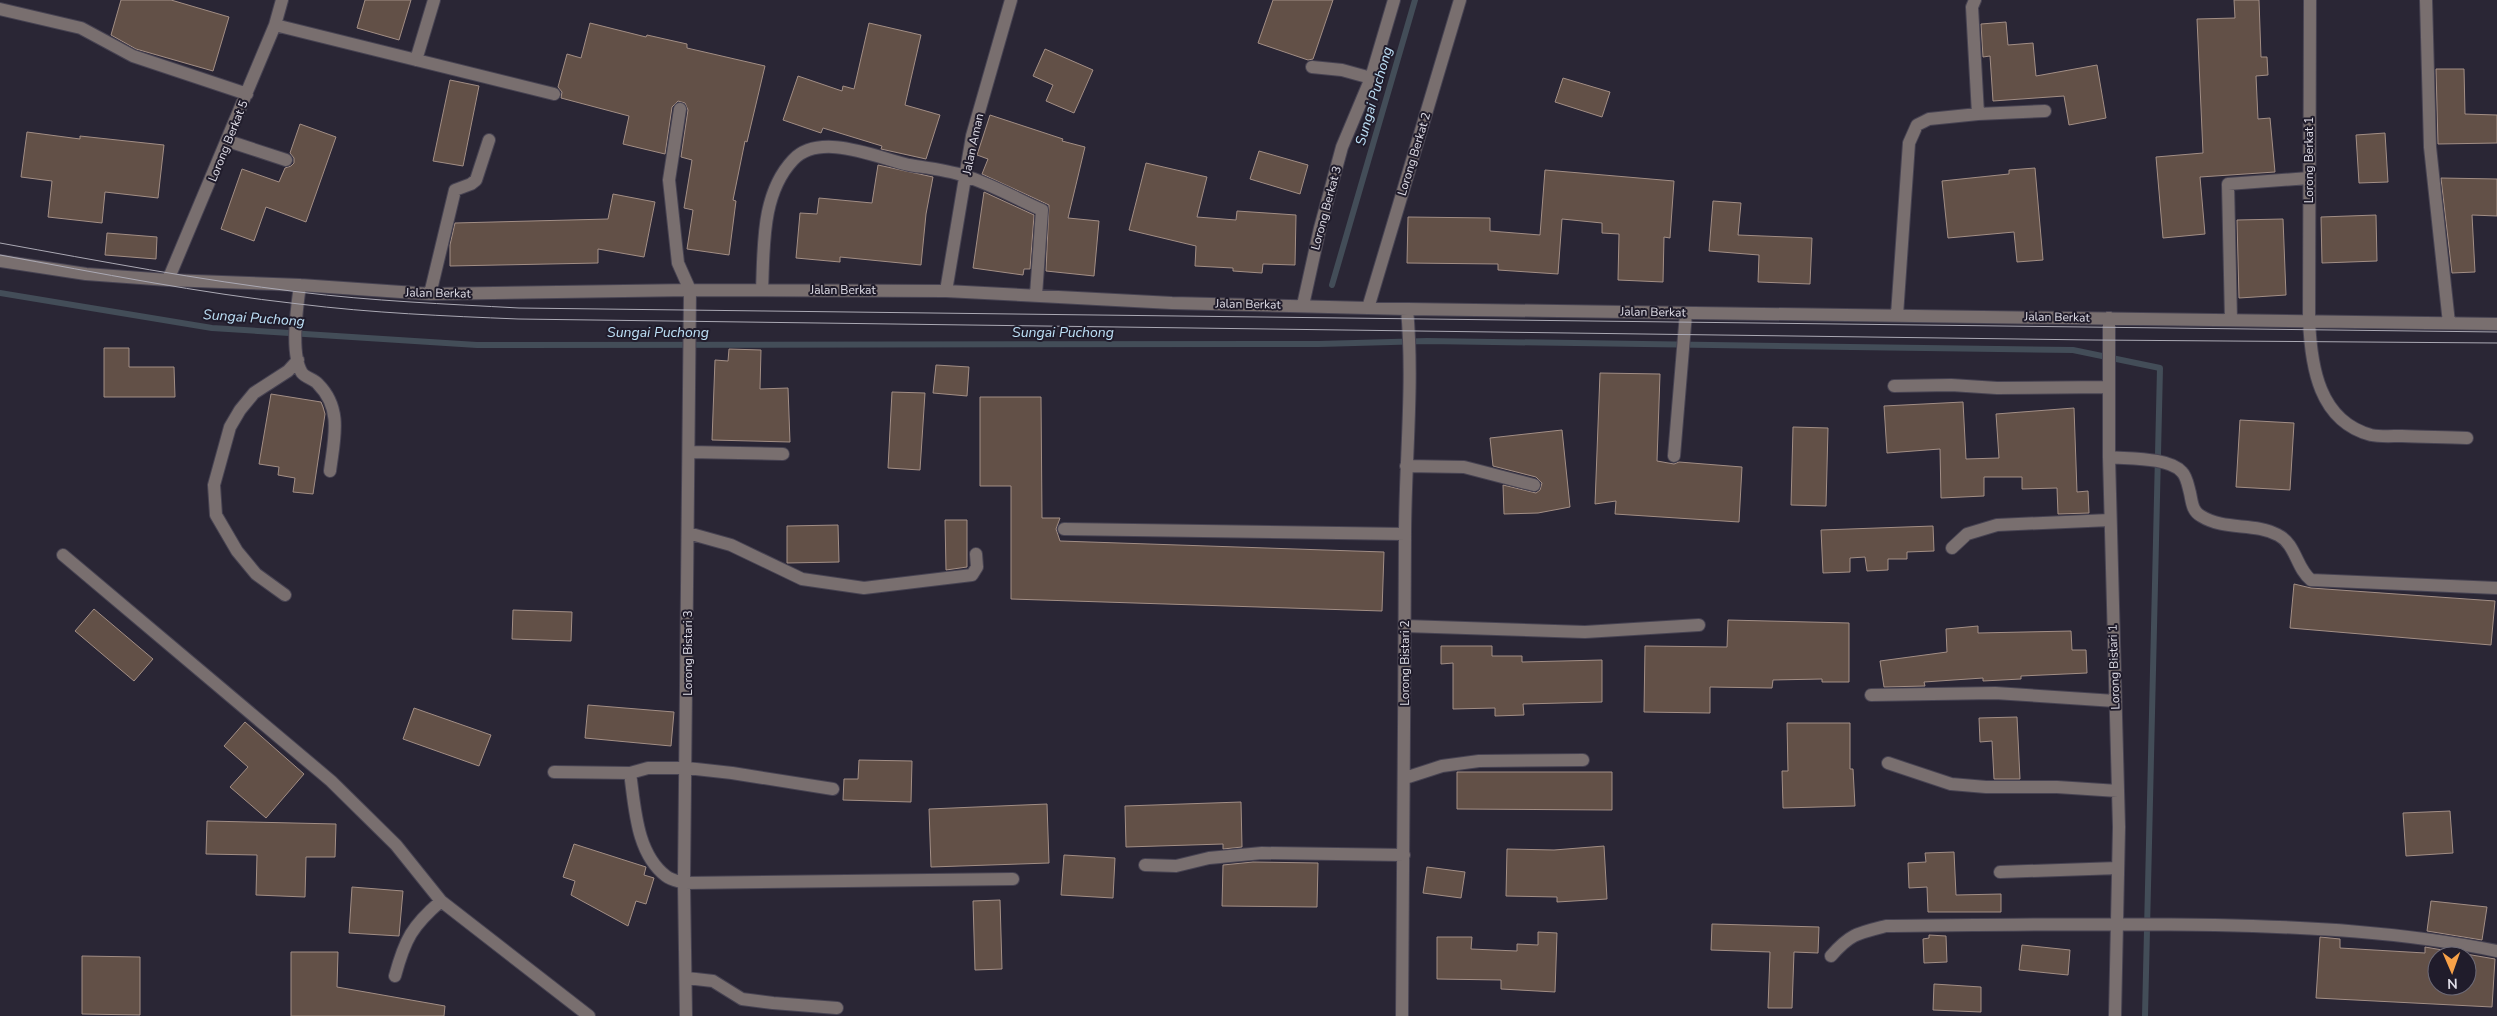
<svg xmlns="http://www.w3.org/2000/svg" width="2497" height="1016" font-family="'Nunito Sans',sans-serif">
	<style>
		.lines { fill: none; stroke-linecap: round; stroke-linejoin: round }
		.stream { stroke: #434d58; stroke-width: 6 }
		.building { fill: #625047; stroke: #a28e85; fill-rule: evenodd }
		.minor-casing { stroke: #474352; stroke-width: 14 }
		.minor { stroke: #796f6f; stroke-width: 12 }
		.tram { stroke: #aba9b4; stroke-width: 1 }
		.labels { text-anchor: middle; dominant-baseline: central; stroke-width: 4; stroke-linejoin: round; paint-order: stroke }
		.street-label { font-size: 12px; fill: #e0dee8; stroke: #201c2b }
		.water-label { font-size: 14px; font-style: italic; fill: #bde0f7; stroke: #201c2b }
	</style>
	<rect width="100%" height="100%" fill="#2a2635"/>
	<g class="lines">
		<path class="stream" d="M1332,285L1415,0
			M0,293L212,328L477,345L1319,344L1427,341L2073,350L2160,368L2145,1016"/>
	</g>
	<path class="building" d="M121,0H171L229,17L213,71L136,49L111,35Z
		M365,0H411L399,40L357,28Z
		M1273,0H1333L1313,59L1308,60L1258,43Z
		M2234,0H2259L2261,57H2267L2268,75L2256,76L2258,119L2270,118L2275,172L2200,177L2205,234L2163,238L2156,157L2203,153L2197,19L2235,18Z
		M2006,22L2008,45L2033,43L2036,76L2097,65L2106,118L2069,125L2064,96L1993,101L1990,56L1983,57L1981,24Z
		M590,23L646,37L647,35L687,44V48L765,66L747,142L745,141L733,200L736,201L729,255L687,249L693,210L684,208L692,160L681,157L688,110L685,103L678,101L672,107L665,154L623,144L629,116L561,98L562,92L558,87L567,54L581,58Z
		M869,23L921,35L905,105L940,115L926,159L881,149L882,146L823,128L821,133L783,120L798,76L842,91L843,86L854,89Z
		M1045,49L1093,70L1074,113L1046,101L1053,85L1033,76Z
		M2436,69H2464L2465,114L2497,115V143L2438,144Z
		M1563,78L1610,92L1602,117L1555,102Z
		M450,80L479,86L463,166L433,161Z
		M990,115L1063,139L1062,141L1085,147L1068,218L1099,221L1094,276L1046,271L1049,205L982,174L988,159L977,155Z
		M300,124L336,137L306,222L266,207L254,241L221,229L242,169L279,182L285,168L291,166L294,163V158L290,153Z
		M27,132L80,139V136L164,145L158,198L105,192L102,223L48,217L52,181L21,177Z
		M2385,133L2388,182L2359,183L2356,135Z
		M1259,151L1308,165L1300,194L1250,179Z
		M1146,163L1207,177L1197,217L1236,220L1237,211L1296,215L1295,265L1263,264L1262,273L1233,271V268L1195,266L1196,246L1129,230Z
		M878,165L933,177L926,214L921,265L840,257V262L796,258L800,213L817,214L819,198L872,203Z
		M2035,168L2043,260L2017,262L2014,232L1948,238L1942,181L2009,174V170Z
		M1545,170L1674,181L1670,238L1664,237L1663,282L1618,280L1619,234L1602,233V223L1562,219L1558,274L1498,270V264L1407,263L1408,217L1490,218V231L1540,235Z
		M2441,178L2497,179V216L2472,215L2475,272L2452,273Z
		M984,192L1034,215L1030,269H1024L1023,275L973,268Z
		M613,194L655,202L644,257L598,249V263L450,266V245L455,223L608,219Z
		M1713,201L1741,203L1738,235L1812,238L1810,284L1758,282L1759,255L1709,251Z
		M2376,215L2377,261L2322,263L2321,217Z
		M2283,219L2286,295L2239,298L2237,220Z
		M107,233L157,237L156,259L105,255Z
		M104,348H129V367H174L175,397H104Z
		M729,349L761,350L760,389L788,388L790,442L712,440L715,360L728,361Z
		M936,365L969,367L967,396L933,393Z
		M1600,373L1660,374L1657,461L1674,464L1679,462L1742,467L1739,522L1615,514L1616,501L1595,504Z
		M892,392L925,393L920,470L888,468Z
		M271,394L321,402L323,407L325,414L313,494L293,492L295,478L278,475L279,467L259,464Z
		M980,397H1041L1042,518H1060L1056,529L1060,541L1384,552L1382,611L1011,599V486H980Z
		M1963,402L1966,459L1999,458L1996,414L2074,408L2077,492L2088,491L2089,513L2058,514L2057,488L2022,489V477H1984V496L1941,498L1940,449L1887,453L1884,406Z
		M2240,420L2294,423L2290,490L2236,487Z
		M1793,427L1828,428L1826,506L1791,505Z
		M1562,430L1570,507L1538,513L1504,514L1503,485L1536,493L1540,490L1542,483L1536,477L1493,466L1490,438Z
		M945,520H967V567L946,570Z
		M838,525L839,562L787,563V526Z
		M1933,526L1934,551L1907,552V559H1888V570L1867,571L1865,557L1850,558V572L1823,573L1821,530Z
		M2294,584L2311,588L2495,601L2491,645L2290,628Z
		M94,609L153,659L134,681L75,631Z
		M513,610L572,612L571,641L512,639Z
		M1728,620L1849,623V682H1822V679L1773,680L1772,688L1710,687V713L1644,712L1645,646L1727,647Z
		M1978,626V633L2071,631L2072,650H2086L2087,673L2021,676V679L1983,681V678L1924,682L1925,686L1884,687L1880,661L1947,652L1946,629Z
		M1441,646H1492V656H1522V662L1602,660V702L1523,704L1524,715L1495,716V708L1453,709V663L1441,664Z
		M588,705L674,712L671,746L585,738Z
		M414,708L491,735L479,766L403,739Z
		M2017,717L2020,779H1994L1992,741L1980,742L1979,718Z
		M245,722L304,774L266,818L230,787L248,767L224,746Z
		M1787,723H1850V769H1853L1855,806L1783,808L1782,771H1788Z
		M859,760L912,761L911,802L843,800L844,779H858Z
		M1457,772H1612V810L1457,809Z
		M1241,802L1242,847L1223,849V844L1126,847L1125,806Z
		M1047,804L1049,863L931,867L929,809Z
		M2450,811L2453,853L2406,856L2403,813Z
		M207,821L336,824L335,857H306L305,897L256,895L257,855L206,854Z
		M574,844L646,867L644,875L654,878L646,904L636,901L628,926L571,895L575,881L563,877Z
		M1604,846L1607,899L1557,902V897L1506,896L1507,849L1554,850Z
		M1954,852L1956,895L2001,894V912H1928L1927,887L1909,888L1908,863L1926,862L1925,853Z
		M1064,855L1115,858L1113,898L1061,895Z
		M1253,862L1318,863L1317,907L1222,906L1223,865Z
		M1427,867L1465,872L1461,898L1423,893Z
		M352,887L403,891L399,936L349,933Z
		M1000,900L1002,969L975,970L973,901Z
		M2431,901L2487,907L2482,940L2427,931Z
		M1712,924L1819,927L1818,953L1794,952L1792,1008H1768L1770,952L1711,950Z
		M1538,932L1557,933L1555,992L1501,989V980L1437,979V937H1472L1471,949L1517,951V944L1538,945Z
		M1929,935L1946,936L1947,962L1924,963L1923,939L1929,938Z
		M2320,937L2340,939V948L2425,953V947L2495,959L2492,1007L2316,998ZM2437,956H2467V986H2437Z
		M2022,945L2070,950L2068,975L2019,970Z
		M291,952H338L337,987L445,1006L444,1016H291Z
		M82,956L140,957V1015L82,1014Z
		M1934,984L1981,987V1012L1933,1010Z"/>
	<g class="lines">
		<defs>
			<path id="minor" d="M2310,0L2309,320C2311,367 2319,421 2371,435C2380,437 2392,436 2402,436C2423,437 2445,437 2467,438
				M2426,0L2430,147L2449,323
				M0,9L81,28L133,56L247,94
				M275,25L554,94
				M416,60L434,0
				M1312,67L1342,70L1371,78
				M680,109L669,180L678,263L690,290L684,883L686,1016
				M1978,114L2045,111
				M228,141L286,160
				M0,261L86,274L168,280L300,285L430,294L690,290L946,291L1172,303L1407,309L2497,324
				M168,280L275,25L282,0
				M300,285C297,307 290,354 302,373C306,378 314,379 318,384C343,409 334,439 330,471
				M762,290C764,247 761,194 793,160C820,131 878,158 909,165C928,168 947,170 965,176C991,184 1017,199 1042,210L1036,295
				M946,291L972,136L1011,0
				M430,294L455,190L471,184L476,180L489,140
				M1303,305L1320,228L1342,147L1371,78L1394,0
				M1368,308L1460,0
				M1897,315L1909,143L1917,125L1929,119L1978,114L1972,7L1975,0
				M2109,318V457L2119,827L2115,1016
				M2231,320L2228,184L2309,178
				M1894,386L1951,385L1997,388L2108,387
				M689,452L783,454
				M1674,456L1686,313
				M2109,457C2128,459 2169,457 2182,472C2187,477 2188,486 2190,493C2192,502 2192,511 2201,516C2225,531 2254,522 2278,535C2296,544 2296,568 2311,580L2497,588
				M1406,466L1464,467L1534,485
				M1064,529L1405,534
				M688,533L731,545L802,579L864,588L972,575L977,567L976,554
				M1952,548L1967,534L1997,525L2110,520
				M63,555L331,781L396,845L441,901L589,1016
				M285,595L256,574L237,551L216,515L214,485L230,427L240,410L254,393L288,371L298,360
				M1405,626L1585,632L1699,625
				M1871,695L1995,693L2115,701
				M1888,763L1951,784L1986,787H2057L2118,791
				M554,772L630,773L648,768H687L732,773L833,789
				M630,773C635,807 636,853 666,876C671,880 678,881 684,883L1013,879
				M1405,778L1442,766L1479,761L1583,760
				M1145,865L1176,866L1209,858L1262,853L1404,855
				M2000,872L2118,868
				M1831,956C1850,934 1858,933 1886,926C1996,925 2105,923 2215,925C2309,927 2404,932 2497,951
				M395,976C405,939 412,926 441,901
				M687,978L713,981L742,999L773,1003L837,1008
				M1402,1016C1404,856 1404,696 1405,536C1405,461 1414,384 1407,309"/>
		</defs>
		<use href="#minor" class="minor-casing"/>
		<use href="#minor" class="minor"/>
		<path class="tram" d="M0,243C100,261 199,280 299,292C372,301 446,304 519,308L2497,332
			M0,255C99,273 199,293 299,304C372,313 445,316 518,319L2093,340L2497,343"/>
	</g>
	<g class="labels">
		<g class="street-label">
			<text transform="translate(228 141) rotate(-68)">Lorong Berkat 5</text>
			<text transform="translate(973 144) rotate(-78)">Jalan Aman</text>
			<text transform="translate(1414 154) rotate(-73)">Lorong Berkat 2</text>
			<text transform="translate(2309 160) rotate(-90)">Lorong Berkat 1</text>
			<text transform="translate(1326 208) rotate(-75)">Lorong Berkat 3</text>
			<text x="843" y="290">Jalan Berkat</text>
			<text transform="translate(438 293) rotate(1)">Jalan Berkat</text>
			<text transform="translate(1248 304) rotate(1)">Jalan Berkat</text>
			<text transform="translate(1653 312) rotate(1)">Jalan Berkat</text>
			<text transform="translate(2057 317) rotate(1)">Jalan Berkat</text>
			<text transform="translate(688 653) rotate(-90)">Lorong Bistari 3</text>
			<text transform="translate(1405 663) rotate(-90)">Lorong Bistari 2</text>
			<text transform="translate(2114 667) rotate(-92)">Lorong Bistari 1</text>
		</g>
		<g class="water-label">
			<text transform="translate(1374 96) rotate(-74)">Sungai Puchong</text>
			<text transform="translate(254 318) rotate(4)">Sungai Puchong</text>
			<text x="658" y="332">Sungai Puchong</text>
			<text x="1063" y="332">Sungai Puchong</text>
		</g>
	</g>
	<g transform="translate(2452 971) rotate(178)"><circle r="24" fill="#201c2b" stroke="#6d6a77"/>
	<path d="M0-4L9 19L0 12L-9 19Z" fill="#f7a148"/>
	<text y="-8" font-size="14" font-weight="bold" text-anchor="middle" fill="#e0dee8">N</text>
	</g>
</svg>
